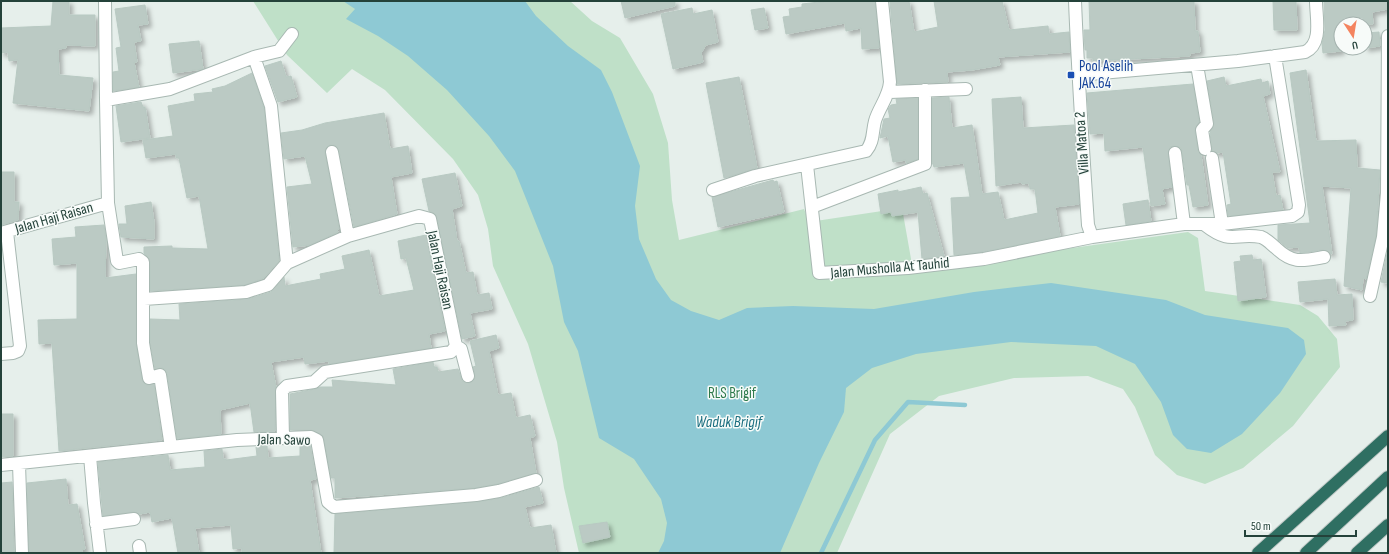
<svg xmlns="http://www.w3.org/2000/svg" width="1389" height="554" font-family="'Sofia Sans Condensed',sans-serif">
	<style>
		.green { fill: #bfe0c8 }
		.water { fill: #8ec9d4 }
		.lines { fill: none; stroke-linecap: round; stroke-linejoin: round }
		.stream { stroke: #8ec9d4; stroke-width: 4.5 }
		.building { fill: #bbcac4; stroke: #b8c9c2; filter: url(#shadow) }
		.minor-casing { stroke: #a8b8b2; stroke-width: 14 }
		.highway-casing { stroke: #c2cac8; stroke-width: 14 }
		.minor { stroke: #fff; stroke-width: 12 }
		.highway { stroke: #2f6f62; stroke-width: 12 }
		.transit-dot { fill: #1a4fb4; stroke: #f7fbf9; stroke-width: 1.5 }
		.labels { text-anchor: middle; dominant-baseline: central; stroke-width: 3; stroke-linejoin: round; paint-order: stroke }
		.transit-label { font-size: 15px; fill: #164399; stroke: #f7fbf9; text-anchor: start }
		.street-label { font-size: 15px; fill: #24423a; stroke: #f7fbf9 }
		.park-label { font-size: 15px; fill: #2d7a4b; stroke: #f7fbf9 }
		.water-label { font-size: 16px; font-style: italic; fill: #1c6f80; stroke: #f7fbf9 }
	</style>
	<defs>
		<filter id="shadow"><feDropShadow dx="3.5" dy="3.5" stdDeviation="2" flood-color="#0004"/></filter>
	</defs>
	<rect width="100%" height="100%" fill="#e6efeb"/>
	<path class="green" d="M253,1H570L592,21L620,38L653,94L668,143L672,200L679,240L804,209L809,222L902,208L913,270L1188,232L1198,238L1205,291L1300,305L1318,316L1337,339L1340,367L1293,426L1243,468L1205,484L1177,475L1155,455L1135,407L1123,389L1088,376L1014,378L939,396L890,434L837,553H579L564,488L557,442L528,344L493,266L488,229L478,195L453,159L385,90L352,69L327,93L287,55Z"/>
	<path class="water" d="M343,1H525L536,16L568,46L601,70L612,92L640,166L635,206L639,239L656,279L671,300L691,311L719,320L747,308L793,306L874,309L974,292L1051,283L1166,300L1205,315L1288,328L1304,340L1306,354L1280,393L1242,434L1211,453L1187,449L1173,435L1161,402L1135,364L1096,346L1011,342L916,354L872,368L846,388L844,412L819,463L780,553H658L664,541L667,523L661,499L634,459L599,438L578,351L564,322L553,266L515,171L489,136L447,90L408,56L378,36L346,19L355,9Z"/>
	<g class="lines">
		<path class="stream" d="M821,553L875,440L908,402L965,405"/>
	</g>
	<path class="building" d="M53,1H69V15H95V46L66,45V48L58,49L59,75L93,78L89,111L13,103L18,60L9,61L8,52L1,53V28L51,26Z
		M621,1H675V6L625,18Z
		M828,1H875L879,48L862,49L861,28L846,31L845,23L786,34L783,17L790,16L789,9L802,7V4Z
		M890,1H909L914,32L938,27L934,1H1002L1009,30L1048,26L1049,34L1069,32L1070,52L998,57L1000,65L972,70L947,72L948,82L897,84Z
		M1089,1H1194L1195,31H1198L1200,52L1190,53V56L1093,61V58H1087V50H1085L1084,30H1090Z
		M1273,1H1296L1297,30H1274Z
		M1324,1H1388V9L1372,12L1373,24H1341V51L1323,53L1322,44L1325,30Z
		M145,5L148,24L138,25L141,41L134,42L137,62H134L139,87L113,91V72L119,71L116,48L121,47L115,9Z
		M692,8L693,14L712,10L718,42L706,45L701,53L703,62L673,69L661,14Z
		M764,8L768,28L755,30L751,10Z
		M1379,32L1380,46L1365,48V33Z
		M199,41L203,69L173,73L169,44Z
		M281,61L286,77L291,76L297,97L278,102L265,66Z
		M1306,70L1316,141L1356,140L1357,168L1380,170L1376,236L1366,279L1363,278L1362,290L1344,286L1351,188L1322,186L1332,254L1323,250L1300,253L1299,247L1288,248L1278,240V225L1310,223L1290,73Z
		M252,73L264,108L279,261L264,278L245,285L150,291V262L144,253V247L172,246V248L208,249L199,196L187,198L179,158H176V154L146,158L143,140L173,136L168,106L195,101L194,94L213,92L212,89L225,86Z
		M739,77L757,168L724,178L706,83Z
		M1224,77L1226,86L1261,79L1262,83L1268,81L1270,94L1263,96L1280,172H1272L1276,196L1280,195L1283,210L1228,216L1227,205L1231,204L1223,152L1217,153L1212,151L1210,132L1214,123L1207,81Z
		M1193,84L1199,122L1195,131L1198,150L1201,155L1208,205L1193,207L1189,185H1187L1182,152L1181,148L1174,146L1170,147L1168,154L1172,187L1162,189L1165,204L1151,206L1143,147L1105,151L1104,133L1090,134L1087,93Z
		M949,97L952,128L972,125L982,194L998,192L1004,220L1038,213L1035,189H1030L1029,183L1022,184V182L996,186L992,99L1021,97L1023,128L1074,125L1079,204L1055,207L1060,236L983,252L954,255L951,198L970,197L964,163L934,167L932,162V98Z
		M918,98V159L906,163V160L893,162L888,136L880,138L884,119L890,118L888,109L891,105L897,104L896,99Z
		M141,102L143,107H145L150,138L121,142L116,106Z
		M384,113L390,149L408,146L412,173L391,177L397,214L354,227L339,151L335,145H330L325,149V153L339,229L337,230L338,232L310,245L293,247L287,187L312,184L305,156L284,159L281,133L302,130L325,123Z
		M1,172H14V202H19L18,220L1,225Z
		M455,173L462,206L452,209L457,241H459L466,273L473,272L477,295L489,293L492,309L470,313L475,336L462,339L437,218L435,214L429,211L422,179Z
		M773,180L774,182L777,181L784,212L718,227L712,197Z
		M921,187L923,194L927,193L944,256L922,259L918,212L892,216L891,212L881,214L878,194L898,190V192Z
		M1148,200L1151,221L1126,225L1123,204Z
		M151,202L154,222V239L121,237L119,224H127L125,206Z
		M104,225L106,240L105,278L136,274V344L142,380L146,385L154,384L162,440L59,451L52,343L39,344L38,320L77,319V263L54,265L52,239L76,237L75,227Z
		M426,235L445,331L429,334L431,348L329,364V361L305,364L304,357L271,362L276,387L275,431L254,432L250,403L220,410L221,434L177,439L167,373L163,368L155,369L150,342V319L180,320L179,304L248,299L271,292L284,277L285,286L321,279L320,274L345,269L342,256L369,250L379,296L414,290L406,258L401,259L398,241Z
		M1388,249V283L1381,282Z
		M1252,255L1253,260L1261,259L1266,297L1238,301L1234,262L1241,261L1240,256Z
		M1335,279L1337,295L1352,294L1353,320L1345,321L1346,325L1329,326L1328,299L1300,302L1298,282Z
		M496,335L499,348L489,351L498,395L511,393L516,418L530,415L535,436L530,438L536,473L497,484L475,488L335,498V478H331L323,436L311,430H290V394L315,389L320,387H333L332,380L396,385L393,369L433,362L434,367H437L438,372L458,369L462,381L470,383L475,378L473,367L476,366L470,341Z
		M1,414H13V456L1,457Z
		M300,445H310L316,479L310,480L321,553H242V548L233,549L231,525L195,528L199,553H178L172,518L152,522L150,512L140,514L133,512L103,516L98,462L168,455L170,470L205,467L204,451L222,449L223,459H226V460L257,456L256,447L267,446L268,458L300,456Z
		M66,479L68,505L77,504L85,549L82,550V553H29L27,483Z
		M12,482L14,553H1V483Z
		M539,487L543,503L525,507L530,528L551,525L556,553H334L335,514L477,502L501,498Z
		M607,522L610,537L583,543L579,526Z"/>
	<g class="lines">
		<defs>
			<path id="minor" d="M105,1L106,100
				M1075,1C1078,76 1083,151 1088,225L1092,237
				M254,57L271,106L287,263
				M1197,65L1207,124L1202,130L1205,149
				M1078,75L1238,61L1305,52C1323,44 1316,17 1316,1
				M890,92L966,89
				M332,152L348,236
				M1175,153L1184,224
				M1212,158L1222,224
				M807,165L819,273L908,268L984,259L1092,237L1184,224H1222L1292,216L1298,212L1299,205L1275,56
				M713,190L755,176L866,151C874,142 872,132 875,121C879,107 889,97 890,82L882,1
				M108,203L117,261L119,263L139,259L143,262V343L149,378L160,375L171,447
				M812,207L925,164V90
				M1205,225C1232,246 1235,232 1261,237C1267,239 1271,244 1276,248C1293,264 1302,261 1324,257
				M1,233L108,203L106,100L170,89L254,57L279,51L292,34
				M1370,296L1383,237L1387,193L1388,36
				M144,299L246,292L268,285L287,263L348,236L419,216L430,219L456,346L451,352L325,372L314,382L287,386L282,391L283,438
				M456,346L461,349L468,376
				M1,354L13,353L18,351L20,346L7,232
				M90,456L94,503L100,553
				M19,464L22,553
				M1,465L237,440L311,437L317,440L328,502L334,507L476,495L499,491L536,480
				M96,524L134,519
				M139,546L140,553"/>
			<path id="highway" d="M1258,553L1388,436
				M1306,553L1388,477
				M1357,553L1388,525"/>
		</defs>
		<use href="#minor" class="minor-casing"/>
		<use href="#highway" class="highway-casing"/>
		<use href="#minor" class="minor"/>
		<use href="#highway" class="highway"/>
	</g>
	<rect class="transit-dot" x="1067" y="71" width="8" height="8" rx="2"/>
	<g class="labels">
		<g class="transit-label">
			<text x="1079" y="66">Pool Aselih<tspan x="1079" dy="17">JAK.64</tspan></text>
		</g>
		<g class="street-label">
			<text transform="translate(1082 143) rotate(-94)">Villa Matoa 2</text>
			<text transform="translate(54 218) rotate(-16)">Jalan Haji Raisan</text>
			<text transform="translate(890 268) rotate(-5)">Jalan Musholla At Tauhid</text>
			<text transform="translate(440 270) rotate(78)">Jalan Haji Raisan</text>
			<text transform="translate(284 440) rotate(1)">Jalan Sawo</text>
		</g>
		<g class="park-label">
			<text x="732" y="393">RLS Brigif</text>
		</g>
		<g class="water-label">
			<text x="729" y="422">Waduk Brigif</text>
		</g>
	</g>
	<rect width="1389" height="554" fill="none" stroke="#24423a" stroke-width="4"/>
	<g transform="translate(1353 36) rotate(168)"><circle r="19" fill="#f7fbf9" stroke="#a3b1ad"/>
	<path d="M0-3L7 15L0 10L-7 15Z" fill="#f4845f"/>
	<text y="-6" font-size="11" font-weight="bold" text-anchor="middle" fill="#24423a">U</text>
	</g>
	<path d="M1245 530v6h111v-6" fill="none" stroke="#24423a" stroke-width="2"/>
	<text x="1251" y="530" font-size="12" fill="#24423a" stroke="#f7fbf9" stroke-width="3" paint-order="stroke">50 m</text>
</svg>
